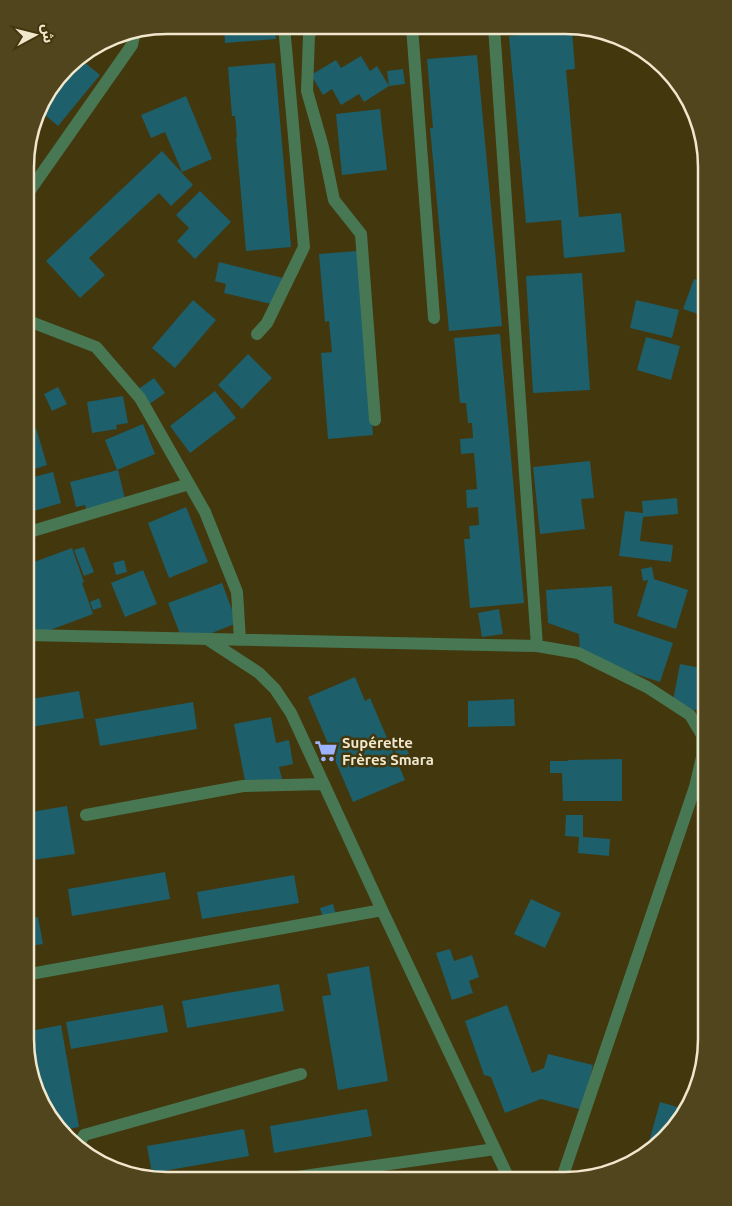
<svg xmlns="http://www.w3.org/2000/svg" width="732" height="1206" font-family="Ubuntu,'Noto Sans Arabic',sans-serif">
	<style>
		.building { fill: #1d5f6a }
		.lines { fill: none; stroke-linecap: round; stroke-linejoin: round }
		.minor { stroke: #487754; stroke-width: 12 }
		.labels { text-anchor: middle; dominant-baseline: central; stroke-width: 5; stroke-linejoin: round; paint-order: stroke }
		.poi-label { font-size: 15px; font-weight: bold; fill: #f0e7cc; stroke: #43370e; text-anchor: start }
		.rim { fill: none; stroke: #f0e7cc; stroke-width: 2.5 }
	</style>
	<rect width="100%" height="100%" fill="#43370e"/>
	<path class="building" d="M224,25L274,26L276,39L225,43Z
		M572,30L575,69L566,70L579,217L621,213L625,252L564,258L561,220L526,223L509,36Z
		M477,55L502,326L449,331L430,128H433L427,59Z
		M361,56L370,71L377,66L389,86L364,102L359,94L341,105L332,89L323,95L311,75L336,60L341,68Z
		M78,57L100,75L58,126L38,109L55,88L53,86L73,60Z
		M275,63L291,247L246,251L236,137H237L235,116H232L228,67Z
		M403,69L405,84L389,86L387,71Z
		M186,96L212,159L182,172L165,132L151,138L141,115Z
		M380,109L387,170L342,175L336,114Z
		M162,151L193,185L171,206L159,193L89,258L105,275L80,298L46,261Z
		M200,191L231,222L195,259L177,241L189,228L176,215Z
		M357,251L373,435L328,439L321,353L332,352L329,321L325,322L319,254Z
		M219,262L287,279L280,306L224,293L226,284L215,281Z
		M582,273L590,390L533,393L526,276Z
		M694,279L707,283V317L683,309Z
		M193,300L216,320L175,368L152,348Z
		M636,300L679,310L672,338L630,328Z
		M500,334L524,603L470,608L464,539H470L469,526L479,525L478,507L467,508L466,490L477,489L474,453L461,454L460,439L473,438L472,423H468L466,403H460L454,338Z
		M646,337L680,346L671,380L637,370Z
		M248,354L272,378L242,409L218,385Z
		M154,378L165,393L148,405L137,390Z
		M58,387L67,404L52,411L44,394Z
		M215,391L236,418L190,453L170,426Z
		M123,396L128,423L116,425L117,429L92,433L87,402Z
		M143,424L155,454L117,470L105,440Z
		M36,428L47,465L26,472V431Z
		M590,461L594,498L581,499L585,529L540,534L533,467Z
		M118,470L126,503L87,512L85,505L76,507L70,482Z
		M53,472L61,503L27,513L26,507V479Z
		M677,498L678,514L643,517L640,541L673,545L671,562L619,556L625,511L643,513L642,501Z
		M186,507L208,562L169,578L148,523Z
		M84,547L94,572L84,576L74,550Z
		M72,548L84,582L82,583L93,614L26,639V565Z
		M124,560L127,572L116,575L113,563Z
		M652,567L654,579L688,590L676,629L637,616L648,580L643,581L641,569Z
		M143,570L157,604L125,617L111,583Z
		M222,583L237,623L184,644L168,603Z
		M612,586L614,623L673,643L660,682L580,656L579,634L548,623L546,590Z
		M99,598L102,607L93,610L90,602Z
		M499,609L503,634L482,637L478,613Z
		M680,664L707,669V712L672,706Z
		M355,677L365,701L370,698L405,780L353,802L308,697Z
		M79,691L84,718L25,728V700Z
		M514,699L515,726L468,727V701Z
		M193,702L197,729L100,746L95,719Z
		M271,717L276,743L289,740L293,764L279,767L282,779L246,786L234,724Z
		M405,744L409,754L397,758L394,749Z
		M622,759V801H563L562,773H550V761H568V760Z
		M67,806L75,854L26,861L25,854V813Z
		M566,815H583V837L610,839L609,856L578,853L579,837L565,836Z
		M165,872L170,899L72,916L68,889Z
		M294,875L299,903L202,919L197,892Z
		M531,899L561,913L545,948L514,934Z
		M333,904L336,915L323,918L320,908Z
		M38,917L43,944L25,947V919Z
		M450,949L454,961L472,955L479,977L469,981L473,993L452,1000L436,953Z
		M369,966L388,1081L338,1090L322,996L331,995L327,974Z
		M279,984L284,1011L187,1028L182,1001Z
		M163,1005L168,1032L71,1049L66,1022Z
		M507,1005L532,1073L544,1068L548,1054L593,1065L583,1110L541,1099L505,1113L491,1077L484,1075L465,1021Z
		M61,1025L79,1127L63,1130L44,1104L38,1070L31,1071L25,1039V1032Z
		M660,1102L684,1109L678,1125L647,1149Z
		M367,1109L372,1136L274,1153L270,1126Z
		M244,1129L249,1156L152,1173L147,1146Z"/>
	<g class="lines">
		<path class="minor" d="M314,26L309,35L307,91L323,147L334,200L361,234L375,420
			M356,26H372
			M156,27L163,29L167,25
			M412,27L434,318
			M494,27L537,646
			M26,196L132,45L135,31
			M26,320L96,347L140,398L205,512L237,592L240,640
			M257,334L267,323L304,247L284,26
			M26,533L189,484
			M26,635L537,646L578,653L647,687L690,715L702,735V757L695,787L561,1181
			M207,639L259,673L275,689L291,713L382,910L510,1181
			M86,815L243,786L324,784
			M25,975L382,910
			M77,1148L84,1135L301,1074
			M276,1180L495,1149"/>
	</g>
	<defs>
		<symbol id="supermarket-bare" viewBox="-9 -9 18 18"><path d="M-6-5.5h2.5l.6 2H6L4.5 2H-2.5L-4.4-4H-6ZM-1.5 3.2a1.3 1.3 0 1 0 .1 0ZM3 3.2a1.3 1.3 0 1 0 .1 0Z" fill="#9eb3fd" stroke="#43370e" stroke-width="2.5" paint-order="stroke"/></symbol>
	</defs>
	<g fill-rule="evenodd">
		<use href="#supermarket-bare" x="310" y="735" width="32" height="32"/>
	</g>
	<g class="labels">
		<g class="poi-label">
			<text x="342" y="742">Supérette<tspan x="342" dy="17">Frères Smara</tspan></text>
		</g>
	</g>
	<path d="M0 0H732V1206H0ZM167 34H565A133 133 0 0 1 698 167V1039A133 133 0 0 1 565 1172H167A133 133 0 0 1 34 1039V167A133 133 0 0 1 167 34Z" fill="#51451d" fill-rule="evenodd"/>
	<path class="rim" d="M167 34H565A133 133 0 0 1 698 167V1039A133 133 0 0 1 565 1172H167A133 133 0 0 1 34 1039V167A133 133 0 0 1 167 34Z"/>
	<g transform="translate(35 35) rotate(83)" stroke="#43370e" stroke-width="4" paint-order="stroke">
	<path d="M0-4L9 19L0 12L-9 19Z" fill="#f0e7cc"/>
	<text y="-8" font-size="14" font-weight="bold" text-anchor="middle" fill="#f0e7cc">ش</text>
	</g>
</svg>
